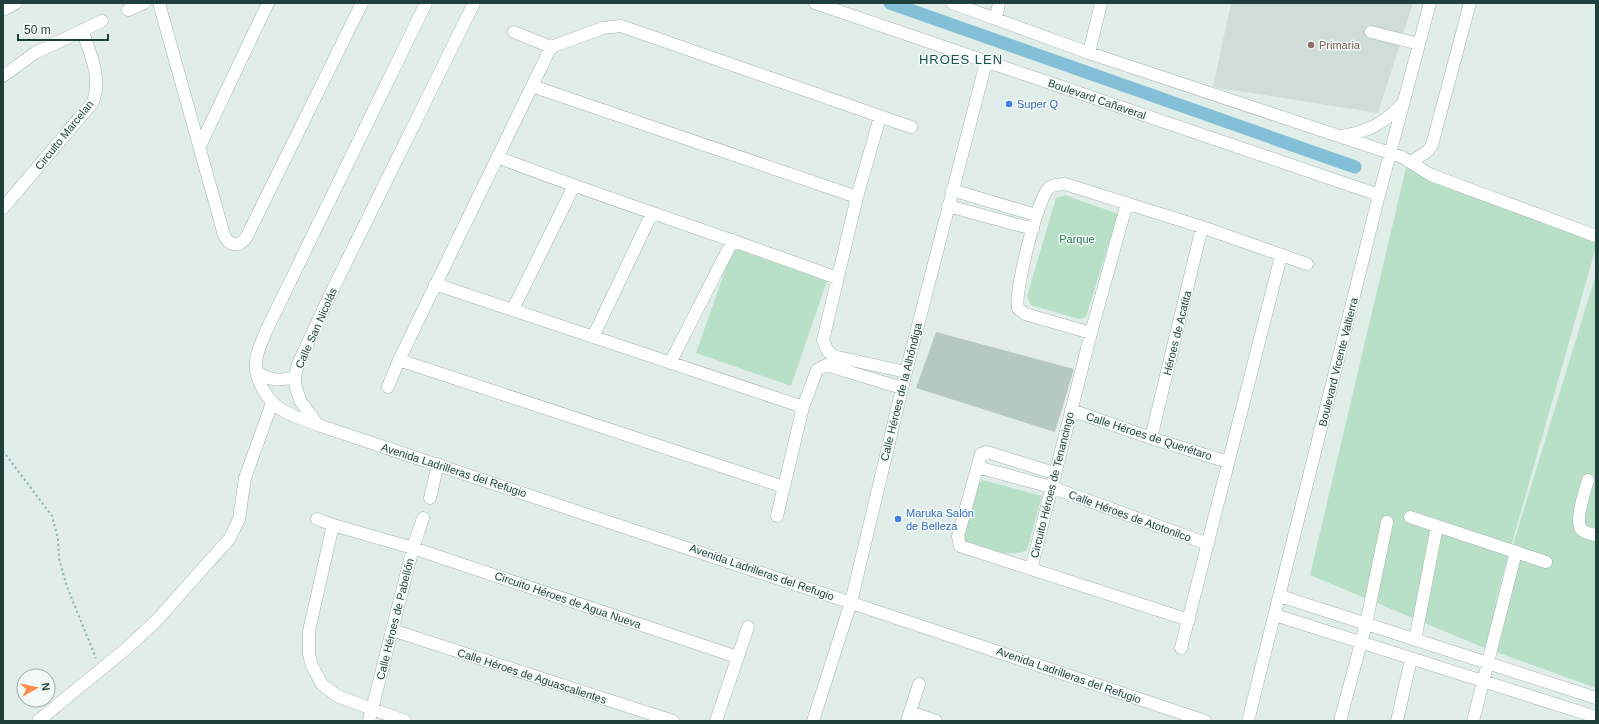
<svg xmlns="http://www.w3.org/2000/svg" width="1599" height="724" font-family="Helvetica,sans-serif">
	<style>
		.built { fill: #cfddd8 }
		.green { fill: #b7e0c7 }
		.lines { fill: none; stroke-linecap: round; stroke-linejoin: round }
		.canal { stroke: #83c0d7; stroke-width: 13 }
		.building { fill: #b6c8c2 }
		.minor-casing { stroke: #a3b5b1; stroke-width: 13 }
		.path { stroke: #7eb4a9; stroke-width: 2; stroke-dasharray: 2 3; stroke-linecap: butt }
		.minor { stroke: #fff; stroke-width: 12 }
		.education-dot { fill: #8d6e63; stroke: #f2f9f6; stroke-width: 1.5 }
		.shop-dot { fill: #3f7fe0; stroke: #f2f9f6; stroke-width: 1.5 }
		.labels { text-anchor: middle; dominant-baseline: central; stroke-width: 3; stroke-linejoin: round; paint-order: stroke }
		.education-label { font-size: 11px; fill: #785e54; stroke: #f2f9f6; text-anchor: start }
		.street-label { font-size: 11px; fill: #1f3f3b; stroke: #f2f9f6 }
		.shop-label { font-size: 11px; fill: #366cbe; stroke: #f2f9f6; text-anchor: start }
		.park-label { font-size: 11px; fill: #257a51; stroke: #f2f9f6 }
		.quarter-label { font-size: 13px; letter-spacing: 1px; fill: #19534c; stroke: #f2f9f6 }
	</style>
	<rect width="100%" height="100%" fill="#e1ede9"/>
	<path class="built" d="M1231,3H1413L1378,113L1213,87Z"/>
	<path class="green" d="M1406,168L1596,237V247L1491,617L1596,274V688L1482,647L1310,575Z
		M1065,195L1118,214L1086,317L1078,319L1031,305L1027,296L1056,198Z
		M733,248L827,281L791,386L696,353Z
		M982,480L1042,496L1027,550C1008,559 980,549 962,539L975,490Z"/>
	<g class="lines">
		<path class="canal" d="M890,3L1355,167"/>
	</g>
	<path class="building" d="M936,332L1074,369L1055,432L916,388Z"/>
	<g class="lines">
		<defs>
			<path id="minor" d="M159,3L224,235C229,245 238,248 246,238L362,3
				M426,3L266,331C263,340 256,352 256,363C255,380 268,403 284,411C294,417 307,421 318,425L1205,721
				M815,3L1379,195
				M952,3L1089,53L1390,153L1402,157L1431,175L1596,236
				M3,10L16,3
				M128,10L144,3
				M996,18L999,3
				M514,32L551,47L603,28L621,26L911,127
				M1371,32L1419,44
				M1089,53L1101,3
				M3,76L35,53L102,21
				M532,86L857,197
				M880,117L857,197L823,340L827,350L833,356L906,372
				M1342,136C1367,132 1385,123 1402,104
				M200,146L268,3
				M497,157C609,200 724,236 837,278
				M1411,162L1428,151L1432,145L1470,3
				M952,190L1036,215
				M948,206L1033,229
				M3,208L93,102C102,78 90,53 82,30
				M435,284L803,407
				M513,309L574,186
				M1091,333L1025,314L1018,308C1014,293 1037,201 1048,189C1052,184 1059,185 1065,184L1202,227L1307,264
				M593,337L652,213
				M399,360L784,487
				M670,363L733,240
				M256,371C269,381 279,381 295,377
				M388,387L399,360L551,47
				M1071,410L1151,438L1228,462
				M318,425L301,402L296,388L295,377L298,364L330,295L474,3
				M1151,438L1202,227
				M977,467L1051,487L1208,544
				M1054,473L987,452L981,454L958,536L960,546L1189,620
				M1588,480C1585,490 1576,518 1580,527C1582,533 1591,534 1596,535
				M430,498L438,464
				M777,516L803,407L817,370L826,365L902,388
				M1410,517L1546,562
				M317,519L333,525L413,548L737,657
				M333,525L309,631V654L312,666L322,684L337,696L405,721
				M1031,569L1091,333L1127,203
				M1280,596L1596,698
				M1275,615L1596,717
				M392,630L673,721
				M1415,640L1437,526
				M1181,648L1281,256
				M910,712L936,721
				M38,721L126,649L157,620L230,538L239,519L245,478L272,403
				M369,721L413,548L423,518
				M716,721L748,627
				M813,721L851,602L906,372L986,62
				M907,721L919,684
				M1248,721L1379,195L1430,3
				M1340,721L1366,624L1387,522
				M1397,721L1411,659
				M1473,721L1516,552"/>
		</defs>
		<use href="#minor" class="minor-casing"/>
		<path class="path" d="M3,451L52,516L58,539L59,559L67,587L96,658"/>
		<use href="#minor" class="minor"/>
	</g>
	<circle class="education-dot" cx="1311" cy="45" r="4"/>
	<g class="shop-dot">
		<circle cx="1009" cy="104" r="4"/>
		<circle cx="898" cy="519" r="4"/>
	</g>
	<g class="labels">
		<g class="education-label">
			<text x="1319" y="45">Primaria</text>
		</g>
		<g class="street-label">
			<text transform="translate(1097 99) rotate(19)">Boulevard Cañaveral</text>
			<text transform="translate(64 135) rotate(-51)">Circuito Marcelan</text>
			<text transform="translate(316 328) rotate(-66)">Calle San Nicolás</text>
			<text transform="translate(1177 333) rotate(-76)">Héroes de Acatita</text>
			<text transform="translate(1338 362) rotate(-76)">Boulevard Vicente Valtierra</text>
			<text transform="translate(901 392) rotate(-76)">Calle Héroes de la Alhóndiga</text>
			<text transform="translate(1149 436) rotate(18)">Calle Héroes de Querétaro</text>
			<text transform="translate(454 470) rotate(18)">Avenida Ladrilleras del Refugio</text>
			<text transform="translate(1052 485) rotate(-76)">Circuito Héroes de Tenancingo</text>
			<text transform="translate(1130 516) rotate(20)">Calle Héroes de Atotonilco</text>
			<text transform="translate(762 572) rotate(19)">Avenida Ladrilleras del Refugio</text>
			<text transform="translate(568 600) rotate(19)">Circuito Héroes de Agua Nueva</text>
			<text transform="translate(395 619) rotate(-76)">Calle Héroes de Pabellón</text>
			<text transform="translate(1069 675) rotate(19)">Avenida Ladrilleras del Refugio</text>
			<text transform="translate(532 676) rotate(18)">Calle Héroes de Aguascalientes</text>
		</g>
		<g class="shop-label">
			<text x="1017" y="104">Super Q</text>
			<text x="906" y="513">Maruka Salón<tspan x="906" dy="13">de Belleza</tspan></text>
		</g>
		<g class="park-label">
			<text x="1077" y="239">Parque</text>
		</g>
		<g class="quarter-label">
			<text x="961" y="59">HROES LEN</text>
		</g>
	</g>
	<rect width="1599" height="724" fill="none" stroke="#1f3f3b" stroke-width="8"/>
	<g transform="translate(36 688) rotate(82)"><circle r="19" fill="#f2f9f6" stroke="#9eafab"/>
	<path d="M0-3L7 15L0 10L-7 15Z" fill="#ff8e4d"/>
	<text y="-6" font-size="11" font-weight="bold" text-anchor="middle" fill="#1f3f3b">N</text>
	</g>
	<path d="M18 34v6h90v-6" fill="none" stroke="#1f3f3b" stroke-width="2"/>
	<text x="24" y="34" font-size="12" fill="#1f3f3b" stroke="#f2f9f6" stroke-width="3" paint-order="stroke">50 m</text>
</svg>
